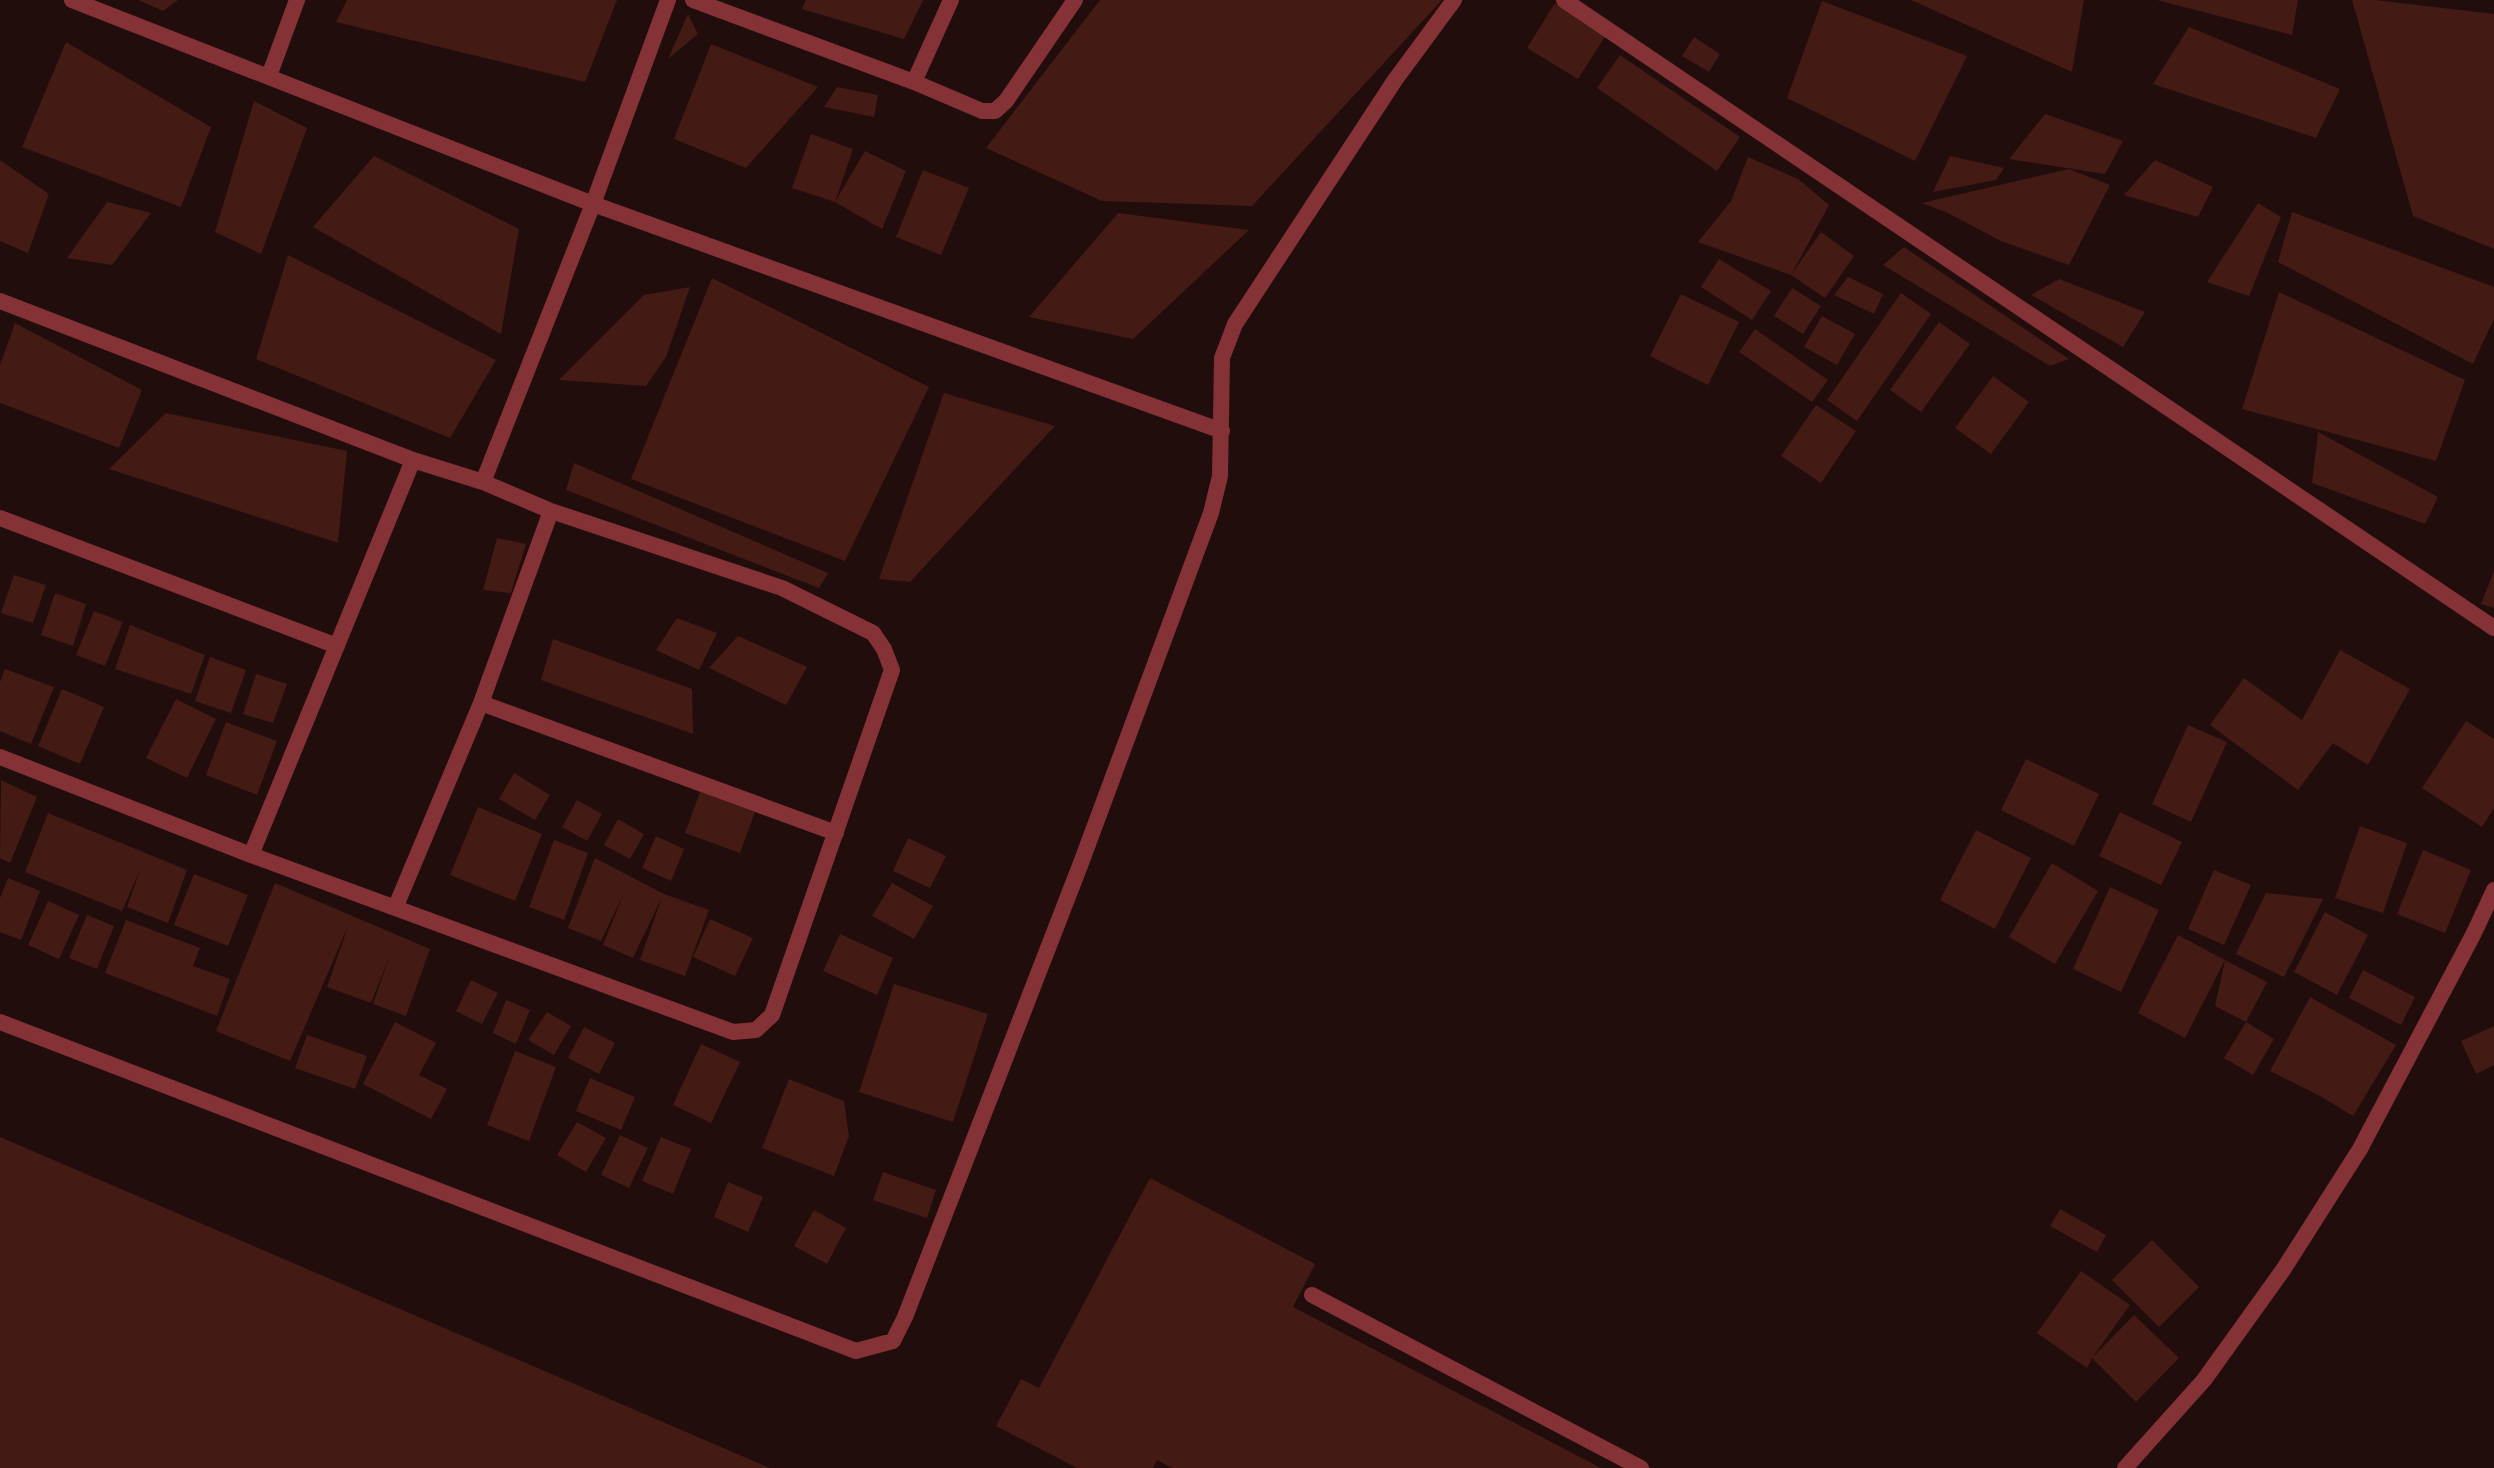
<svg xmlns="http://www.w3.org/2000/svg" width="2494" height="1468" font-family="'Space Grotesk',sans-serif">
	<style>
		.building { fill: #441a15 }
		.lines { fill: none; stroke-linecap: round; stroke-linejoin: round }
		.service { stroke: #843236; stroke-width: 16 }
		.minor { stroke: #843236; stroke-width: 16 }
		.tertiary { stroke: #843236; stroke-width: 16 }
	</style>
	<rect width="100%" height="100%" fill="#210d0b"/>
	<path class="building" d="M138,0H178L163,11Z
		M347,0H617L585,82L336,22Z
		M806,0H923L904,39L802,9Z
		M1100,0H1442L1252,206L1102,201L986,148Z
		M1911,0H2084L2072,72Z
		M2157,0H2298L2292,35Z
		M2352,0H2375L2494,14V249L2413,216Z
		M1822,1L1967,56L1915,161L1787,98Z
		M1555,3L1606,35L1578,79L1527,48Z
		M688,14L698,34L668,59Z
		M2189,27L2340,89L2316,138L2153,84Z
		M1694,37L1720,54L1709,72L1682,56Z
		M66,42L211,127L181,207L22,147Z
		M711,44L818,87L746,168L674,139Z
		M1620,55L1740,137L1717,171L1597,88Z
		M837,87L878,95L874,117L824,107Z
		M254,101L307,128L261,254L215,232Z
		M2045,114L2123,141L2105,174L2009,159Z
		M811,134L853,149L835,202L865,151L906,171L882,229L835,202L792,188Z
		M374,156L519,229L501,334L313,227Z
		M1950,156L2004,168L1996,180L1933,192Z
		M1748,157L1798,179L1829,205L1791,275L1821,232L1854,256L1825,298L1791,275L1698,242L1731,201Z
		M0,160L49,194L28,253L0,241Z
		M2155,160L2213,187L2198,217L2124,195Z
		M2069,169L2110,185L2069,265L2001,241L1948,213L1922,203Z
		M923,170L969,188L941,255L896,237Z
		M107,202L151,213L112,265L67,258Z
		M2258,203L2281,217L2249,296L2207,282Z
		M2292,212L2494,287V319L2473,364L2278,262Z
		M1118,213L1249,230L1133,339L1029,317Z
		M1904,247L2069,359L2050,366L1883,265Z
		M288,255L496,360L450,438L256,359Z
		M1719,259L1771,291L1752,320L1701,287Z
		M1848,277L1883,294L1874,314L1834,295Z
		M712,278L929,387L845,561L631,479Z
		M2059,279L2145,312L2123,347L2031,295Z
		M690,287L666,357L646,386L559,380L644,295Z
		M1792,288L1821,306L1803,334L1774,316Z
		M2279,292L2465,380L2436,461L2242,409Z
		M1901,293L1931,314L1857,421L1827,400Z
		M1681,294L1739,322L1708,385L1650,356Z
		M1822,316L1855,334L1837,365L1804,347Z
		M1939,322L1970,344L1921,412L1890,390Z
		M15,323L142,390L119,448L0,403V365Z
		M1755,329L1828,380L1812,402L1739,352Z
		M1993,376L2029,402L1991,454L1955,428Z
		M944,393L1055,426L910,582L879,579Z
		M1816,405L1856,431L1821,483L1781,456Z
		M166,413L347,451L338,543L109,469Z
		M2318,432L2438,497L2425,524L2312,483Z
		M574,463L828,573L819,588L566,490Z
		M497,538L526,544L511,593L483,590Z
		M2494,571V608L2481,604Z
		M14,575L46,585L33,623L1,613Z
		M55,593L86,604L73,646L41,635Z
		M94,611L123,622L105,666L76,655Z
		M677,618L717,633L699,670L656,650Z
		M130,625L205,655L191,694L115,669Z
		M738,636L807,667L786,705L709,668Z
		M553,639L692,689L693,734L541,680Z
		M2340,650L2410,689L2368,765L2333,743L2298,790L2210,725L2244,678L2302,720Z
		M210,657L246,670L231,713L195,701Z
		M5,669L54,687L31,744L0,731V682Z
		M256,674L287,684L273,723L243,714Z
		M62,689L104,707L80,764L38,746Z
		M176,699L216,719L187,778L146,758Z
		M2466,721L2494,739V808L2482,827L2422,788Z
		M226,722L277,741L257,795L206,775Z
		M2188,725L2227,742L2191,822L2152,804Z
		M2026,759L2099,794L2074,846L2001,810Z
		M514,773L550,795L535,820L499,799Z
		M1,780L37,797L10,863L0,858Z
		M700,792L755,812L740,853L685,833Z
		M577,800L602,814L587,841L562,827Z
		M478,807L542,834L515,901L450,875Z
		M2120,812L2182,842L2161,885L2099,856Z
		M48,813L187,870L168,923L127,907L140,870L122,911L25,872Z
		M618,819L644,834L630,859L604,845Z
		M2360,826L2407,843L2383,913L2335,898Z
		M1976,830L2031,858L1995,929L1940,900Z
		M656,836L684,849L671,881L642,868Z
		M908,838L946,856L930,888L893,871Z
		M554,840L588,853L564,920L529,907Z
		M2423,850L2471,870L2445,933L2397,914Z
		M595,858L664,894L709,910L685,976L640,960L662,897L633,958L603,945L624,893L601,941L568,928Z
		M2052,863L2098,891L2055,964L2009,937Z
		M2214,870L2251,885L2224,945L2188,929Z
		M194,874L248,895L228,946L174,925Z
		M8,878L40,891L21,940L0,932V898Z
		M275,883L430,949L406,1016L373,1004L390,955L371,1003L327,987L349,924L290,1061L216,1031Z
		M892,883L933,906L914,939L872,916Z
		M2110,887L2159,910L2121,992L2073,969Z
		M2266,893L2323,899L2284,977L2236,954Z
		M48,901L79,915L59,959L28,945Z
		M2325,912L2368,935L2337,995L2294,972Z
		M87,915L114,926L97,969L69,958Z
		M710,919L753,938L735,976L693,957Z
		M126,920L200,948L193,966L230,979L217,1016L105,973Z
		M840,934L893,958L877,995L823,971Z
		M2178,935L2225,960L2185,1038L2138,1013Z
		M2225,960L2267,982L2246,1022L2215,1006Z
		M2363,970L2415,997L2401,1025L2349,998Z
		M471,980L498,993L482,1024L456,1011Z
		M894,984L988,1014L953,1122L859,1092Z
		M2310,997L2396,1045L2353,1116L2320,1096L2270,1071Z
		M506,1000L530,1010L516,1044L493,1033Z
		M547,1012L571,1026L554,1055L528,1040Z
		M395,1022L436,1043L419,1075L447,1089L431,1119L363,1084Z
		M2246,1022L2274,1039L2253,1075L2224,1058Z
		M2494,1026V1065L2476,1074L2461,1041Z
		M584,1027L615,1043L599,1074L568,1058Z
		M307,1035L367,1056L355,1089L295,1068Z
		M701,1044L740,1062L711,1123L673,1105Z
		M515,1051L556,1067L529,1141L487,1125Z
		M590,1078L635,1097L621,1130L576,1111Z
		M789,1079L844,1101L849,1136L834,1176L762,1148Z
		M577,1122L606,1138L586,1172L557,1155Z
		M620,1135L648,1148L629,1188L601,1175Z
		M0,1137L770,1468H0Z
		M661,1137L691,1149L673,1194L642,1181Z
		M883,1172L936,1190L927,1218L873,1200Z
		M1150,1178L1315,1264L1293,1307L1601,1468H1172L1157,1460L1153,1468H1077L996,1426L1021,1379L1039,1388Z
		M728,1182L763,1197L748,1232L714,1217Z
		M2060,1209L2106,1235L2097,1252L2050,1226Z
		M814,1210L846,1228L827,1264L794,1246Z
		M2152,1240L2199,1287L2159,1327L2112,1280Z
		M2081,1271L2130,1305L2092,1358L2134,1315L2179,1358L2136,1402L2092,1358L2087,1368L2037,1333Z"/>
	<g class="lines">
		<path class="service" d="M1312,1295L1641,1468"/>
		<path class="minor" d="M72,0L593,204L1222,431
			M693,0L914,82L982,111H995L1006,101L1075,0
			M1564,0L2494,628
			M269,76L297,0
			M914,82L951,0
			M0,301L413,460L483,482L551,511L782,588L873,633L884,649L892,670L772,1015L756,1030L733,1032L251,855L0,757
			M483,482L593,204L668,0
			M0,518L337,646
			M481,703L836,833
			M251,855L413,460
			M396,906L481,703L551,511
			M0,1022L856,1351L893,1341L905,1317L1081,863L1211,513L1220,476L1222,358L1235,324L1395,80L1454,0"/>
		<path class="tertiary" d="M2125,1468L2204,1380L2283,1270L2360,1149L2474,933L2494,890"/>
	</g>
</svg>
